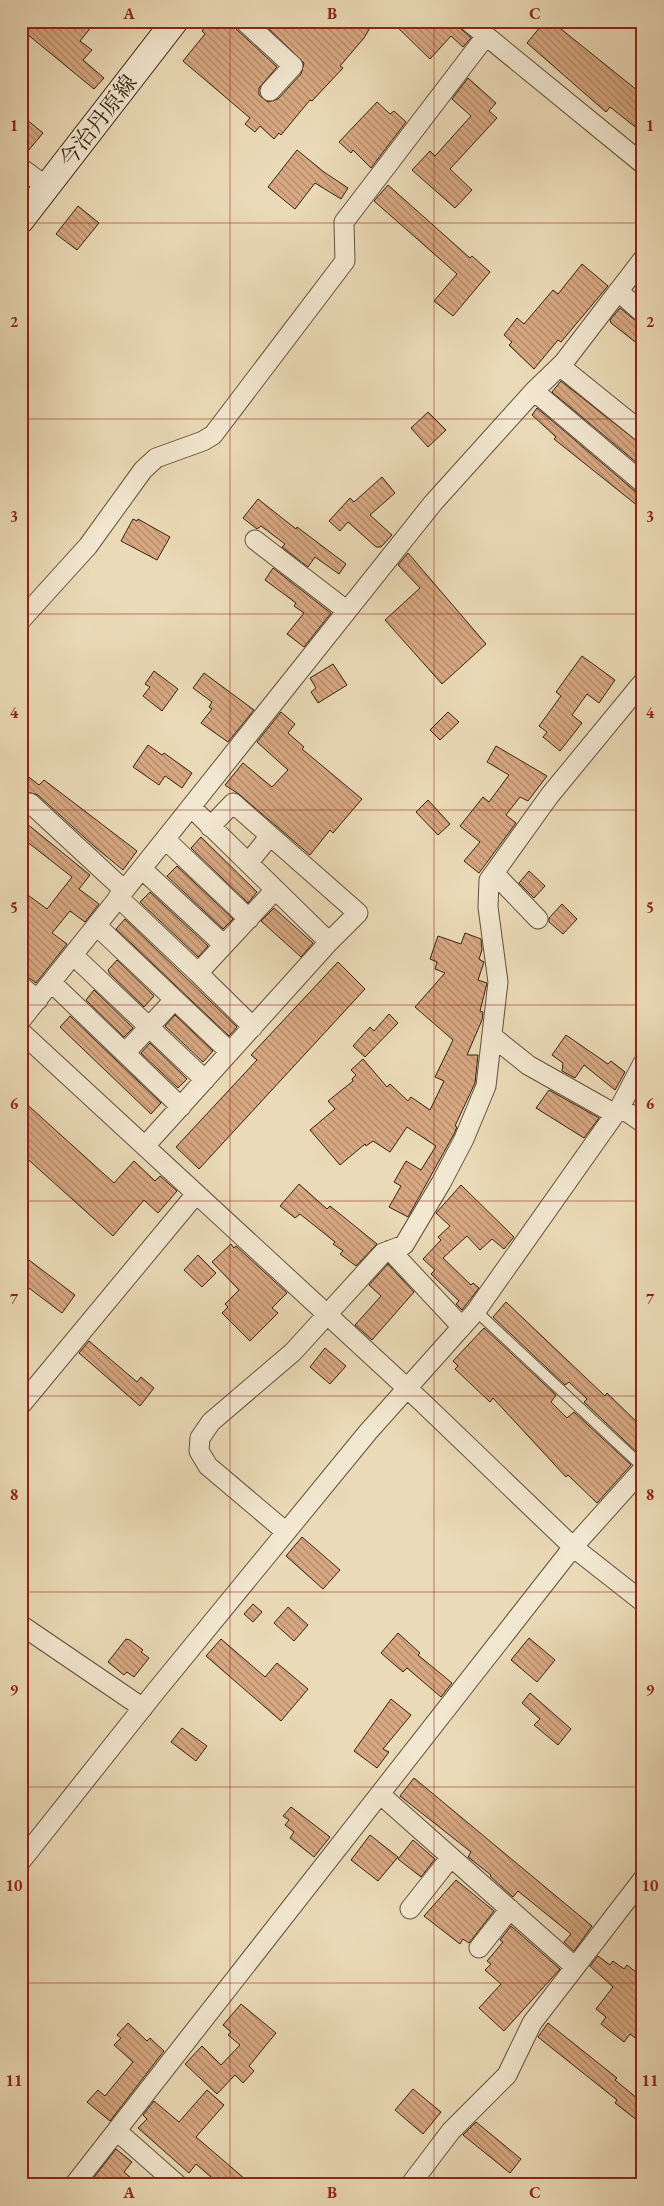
<svg xmlns="http://www.w3.org/2000/svg" width="664" height="2206" font-family="'EB Garamond','Noto Serif JP',serif">
	<style>
		.building { fill: url(#building-back-hatch); stroke: #362213 }
		.lines { fill: none; stroke-linecap: round; stroke-linejoin: round }
		.service-casing { stroke: #63503c; stroke-width: 12 }
		.minor-casing { stroke: #63503c; stroke-width: 21 }
		.secondary-casing { stroke: #362213; stroke-width: 28 }
		.service { stroke: #f2e7d0; stroke-width: 10 }
		.minor { stroke: #f2e7d0; stroke-width: 19 }
		.secondary { stroke: #f2e7d0; stroke-width: 26 }
		.grid { fill: none; stroke: #8f2418; stroke-width: 1; stroke-opacity: 0.55 }
		.labels { text-anchor: middle; dominant-baseline: central; stroke-width: 4; stroke-linejoin: round; paint-order: stroke }
		.street-label { font-size: 22px; fill: #362213; stroke: #f2e7d0 }
		.neatline { fill: none; stroke: #8f2418; stroke-width: 2 }
		.grid-label { font-size: 16px; text-anchor: middle; font-weight: bold; fill: #8f2418 }
	</style>
	<defs>
		<pattern id="building-back-hatch" width="6" height="6" patternUnits="userSpaceOnUse" patternTransform="scale(1.25)"><rect width="6" height="6" fill="#d8a882"/><path d="M-1 5l2 2M0 0l6 6M5-1l2 2" fill="none" stroke="#b08869"/></pattern>
	</defs>
	<rect width="100%" height="100%" fill="#ebdab7"/>
	<filter id="stains"><feTurbulence type="fractalNoise" baseFrequency=".004" numOctaves="4"/><feColorMatrix values="0 0 0 0 .2 0 0 0 0 .09 0 0 0 0 .02 0 0 0 .5 -.17"/></filter>
	<radialGradient id="worn" r=".72"><stop offset=".6" stop-color="#630" stop-opacity="0"/><stop offset="1" stop-color="#630" stop-opacity=".3"/></radialGradient>
	<path class="building" d="M21,21H96L80,41L92,50L83,60L104,78L94,89L21,29Z
		M210,21H233L236,29L277,67L259,88V95L268,102L278,99L301,74L304,63L261,21H344L352,28L357,21H374L364,38L340,66L343,68L312,101L310,100L281,135L279,133L274,139L260,126L255,132L245,124L250,118L183,61L205,34L202,31Z
		M391,21H457L461,29L471,38L463,47L451,36L430,59Z
		M545,21H551L643,95V133L610,107L606,112L527,43Z
		M468,78L496,103L489,111L497,118L450,169L472,190L455,208L412,170L430,151L435,156L471,116L452,99Z
		M377,102L390,114L394,111L406,122L371,168L353,150L351,153L339,142Z
		M21,115L43,133L23,157H21Z
		M297,150L324,172L348,188L341,199L315,183L295,209L268,187Z
		M388,185L470,258L472,256L490,272L453,316L434,301L457,274L374,201Z
		M78,206L99,223L77,250L56,234Z
		M582,264L608,286L561,342L558,340L534,369L509,345L512,342L504,335L517,318L524,324L553,290L558,294Z
		M620,308L636,321L643,324V348L611,323L610,320Z
		M561,381L643,446V468L552,392Z
		M537,408L636,492L643,494V510L554,439L556,437L532,415Z
		M428,412L446,430L428,447L411,428Z
		M382,477L395,493L370,515L392,535L381,547H376L348,522L340,531L329,521L350,498L354,502Z
		M258,499L296,529L297,527L346,564L339,574L315,557L308,567L282,547L285,544L261,526L257,529L243,518Z
		M133,519L137,521L138,519L170,537L157,560L121,541Z
		M408,553L486,644L442,684L385,620L420,588L398,565Z
		M273,568L331,613L304,647L287,634L304,613L294,606L296,603L265,580Z
		M582,656L615,680L599,703L587,694L572,715L582,723L560,751L543,737L547,732L539,726L561,696L556,692Z
		M333,664L347,685L318,703L311,692L316,688L310,678Z
		M154,671L178,689L162,711L143,696L150,687L145,684Z
		M204,673L254,710L228,742L201,723L212,709L209,707L212,702L193,688Z
		M281,712L295,724L288,733L304,747L302,749L362,799L333,833L330,830L310,855L240,795L225,785L243,763L272,787L288,770L257,742Z
		M448,712L459,722L440,740L430,730Z
		M148,745L162,755L164,753L192,773L182,788L165,776L159,785L133,767Z
		M496,746L547,776L528,801L520,797L506,815L516,823L479,873L464,861L480,842L460,826L483,797L489,802L509,775L487,762Z
		M21,771L39,785L44,780L137,851L123,870L95,847L38,795L27,792L21,796Z
		M428,800L450,824L438,835L416,812Z
		M21,819L90,875L79,889L99,904L85,922L70,911L52,933L67,944L36,983L21,972V890L47,909L72,877L21,837Z
		M201,837L257,892L248,903L191,848Z
		M177,866L233,919L223,929L167,876Z
		M529,871L545,886L534,898L519,883Z
		M150,892L208,946L198,957L140,902Z
		M562,904L577,919L563,934L549,922V918Z
		M274,908L313,943L301,957L261,921Z
		M125,919L237,1027L229,1036L116,929Z
		M465,933L481,939L482,950L479,959L484,962L478,980L487,983L480,1011L483,1012L482,1020L467,1055H478L475,1083L455,1126L457,1127L454,1134L408,1217L389,1207L401,1186L394,1182L406,1161L421,1170L436,1146L407,1127L390,1152L373,1141L366,1146L365,1144L340,1165L310,1130L335,1109L328,1101L353,1081L352,1079L356,1075L351,1070L363,1059L387,1087L390,1084L408,1101L411,1097L430,1110L444,1081L435,1077L453,1040L415,1007L445,973L435,969L437,962L430,959L438,936L461,944Z
		M117,960L154,996L144,1007L110,974L108,970Z
		M338,962L365,989L199,1169L176,1147L257,1060L251,1055Z
		M94,990L133,1028L124,1037L86,1000Z
		M389,1014L398,1023L365,1057L353,1046L370,1027L374,1031Z
		M175,1015L213,1051L203,1062L165,1026Z
		M70,1016L161,1103L151,1114L60,1027Z
		M566,1035L608,1064L611,1061L625,1072L615,1090L584,1065L575,1078L562,1071L563,1063L552,1055Z
		M150,1043L187,1079L178,1088L141,1053Z
		M549,1090L599,1118L584,1138L536,1108Z
		M21,1099L114,1183L134,1161L155,1181L160,1176L177,1191L158,1213L144,1200L113,1236L21,1153Z
		M299,1184L327,1209L330,1206L377,1244L356,1266L340,1254L343,1251L333,1244L335,1242L300,1214L295,1218L280,1206Z
		M461,1185L514,1237L504,1249L492,1239L480,1250L467,1236L443,1258L471,1285L473,1283L479,1288L462,1310L456,1304L459,1301L431,1274L435,1270L423,1259L441,1240L438,1237L450,1226L436,1213Z
		M231,1244L234,1248L236,1246L287,1293L272,1308L278,1313L250,1341L222,1313L228,1307L225,1304L239,1290L212,1262Z
		M21,1254L75,1295L62,1313L21,1282Z
		M198,1255L216,1273L202,1287L184,1270Z
		M388,1264L414,1292L372,1340L355,1325L381,1296L369,1285Z
		M506,1302L605,1396L607,1393L643,1428L642,1457L584,1402L587,1399L569,1382L565,1385L493,1317Z
		M484,1328L556,1395L551,1402L567,1418L574,1412L631,1465L597,1503L568,1475L566,1477L493,1398L490,1402L455,1369L458,1366L453,1361Z
		M89,1341L137,1382L141,1377L154,1388L140,1406L79,1353Z
		M325,1348L346,1366L330,1384L310,1367Z
		M302,1537L340,1570L323,1589L286,1556Z
		M253,1604L262,1612L253,1622L244,1614Z
		M288,1607L308,1625L294,1641L274,1623Z
		M398,1633L420,1653L418,1655L452,1683L441,1697L407,1668L403,1672L381,1653Z
		M529,1638L555,1660L537,1682L511,1660Z
		M126,1639L130,1640L143,1650L141,1652L149,1658L134,1677L127,1672L124,1675L108,1662Z
		M221,1639L265,1677L277,1663L308,1689L281,1721L206,1656Z
		M530,1693L571,1729L558,1745L534,1725L540,1719L522,1703Z
		M391,1699L411,1715L383,1749L389,1752L377,1768L354,1751Z
		M182,1728L207,1746L196,1761L171,1742Z
		M414,1778L592,1926L574,1951L564,1942L571,1934L518,1891L513,1897L490,1876L491,1875L468,1857L471,1852L400,1796Z
		M291,1807L330,1837L314,1857L290,1838L294,1832L285,1825L289,1820L283,1816Z
		M370,1835L398,1857L378,1881L351,1860Z
		M413,1840L435,1859L421,1877L398,1859Z
		M456,1880L494,1911L469,1943L463,1939L460,1944L424,1916Z
		M511,1926L560,1969L504,2031L479,2008L501,1984L485,1970L491,1964L487,1961L503,1942L500,1940Z
		M598,1956L610,1965L613,1961L624,1969L627,1965L643,1978V2044L630,2034L624,2042L601,2024L606,2017L596,2009L613,1987L590,1966Z
		M241,2004L276,2033L249,2066L254,2071L243,2083L235,2075L217,2094L185,2064L202,2046L221,2065L240,2045L228,2035L231,2032L223,2025Z
		M128,2023L147,2041L150,2038L164,2051L110,2121L87,2102L98,2090L105,2096L133,2062L114,2045L121,2038L117,2035Z
		M548,2023L617,2078L615,2080L643,2103V2125L615,2103L617,2100L538,2037Z
		M413,2089L441,2112L423,2134L395,2110Z
		M207,2090L224,2105L196,2137L252,2185H220L196,2164L189,2173L138,2128L147,2119L143,2115L154,2101L179,2122Z
		M476,2122L521,2159L510,2173L463,2135Z
		M116,2149L132,2162L124,2172L139,2185H88Z"/>
	<g class="lines">
		<defs>
			<path id="service" d="M476,1311L643,1467"/>
			<path id="minor" d="M244,21L293,66L270,91
				M468,21L643,164
				M21,168L47,187
				M618,291L643,313
				M560,366L643,433
				M534,391L643,483
				M255,540L346,610
				M21,620L88,546L143,470L156,458L203,441L213,435L345,261L344,222L486,36
				M30,803L124,890
				M210,827L233,803L358,913L329,942
				M166,840L249,919
				M248,863L270,836
				M142,869L224,945
				M494,873L538,919
				M118,897L198,973
				M97,926L230,1052
				M73,955L205,1080
				M51,982L181,1107
				M21,986L38,1000
				M21,1020L433,503L534,391L564,362L643,259
				M253,1027L198,973L275,890
				M21,1032L422,1402L573,1547L643,1602
				M492,1036L528,1065L615,1114
				M125,1053L174,1000
				M620,1107L643,1123
				M145,1146L329,942L191,807
				M390,1250L462,1327
				M21,1405L196,1194
				M286,1532L208,1466L199,1451L200,1438L211,1422L293,1352L383,1253L404,1245L441,1183L464,1139L486,1086L498,982L488,907L489,880L550,795L643,682
				M21,1625L143,1708
				M381,1795L575,1967
				M21,1861L156,1691L368,1432L476,1311L620,1107L643,1063
				M410,1909L451,1857
				M479,1948L510,1909
				M118,2132L178,2185
				M74,2185L573,1547L643,1469
				M410,2185L451,2131L507,2075L532,2023L643,1879"/>
			<path id="secondary" d="M21,220L175,21"/>
		</defs>
		<use href="#service" class="service-casing"/>
		<use href="#minor" class="minor-casing"/>
		<use href="#secondary" class="secondary-casing"/>
		<use href="#service" class="service"/>
		<use href="#minor" class="minor"/>
		<use href="#secondary" class="secondary"/>
	</g>
	<path class="grid" d="M230,21V2185M434,21V2185M21,223H643M21,419H643M21,614H643M21,810H643M21,1005H643M21,1201H643M21,1396H643M21,1592H643M21,1787H643M21,1983H643"/>
	<g class="labels">
		<g class="street-label">
			<text transform="translate(98 121) rotate(-52)">今治丹原線</text>
		</g>
	</g>
	<rect width="664" height="2206" fill="none" stroke="#ebdab7" stroke-width="55"/>
	<rect x="28" y="28" width="608" height="2150" class="neatline"/>
	<g class="grid-label">
		<text x="129" y="19">A</text>
		<text x="332" y="19">B</text>
		<text x="535" y="19">C</text>
		<text x="14" y="131">1</text>
		<text x="650" y="131">1</text>
		<text x="14" y="327">2</text>
		<text x="650" y="327">2</text>
		<text x="14" y="522">3</text>
		<text x="650" y="522">3</text>
		<text x="14" y="718">4</text>
		<text x="650" y="718">4</text>
		<text x="14" y="913">5</text>
		<text x="650" y="913">5</text>
		<text x="14" y="1109">6</text>
		<text x="650" y="1109">6</text>
		<text x="14" y="1304">7</text>
		<text x="650" y="1304">7</text>
		<text x="14" y="1500">8</text>
		<text x="650" y="1500">8</text>
		<text x="14" y="1695">9</text>
		<text x="650" y="1695">9</text>
		<text x="14" y="1891">10</text>
		<text x="650" y="1891">10</text>
		<text x="14" y="2086">11</text>
		<text x="650" y="2086">11</text>
		<text x="129" y="2198">A</text>
		<text x="332" y="2198">B</text>
		<text x="535" y="2198">C</text>
	</g>
	<rect width="100%" height="100%" filter="url(#stains)"/>
	<rect width="100%" height="100%" fill="url(#worn)"/>
</svg>
